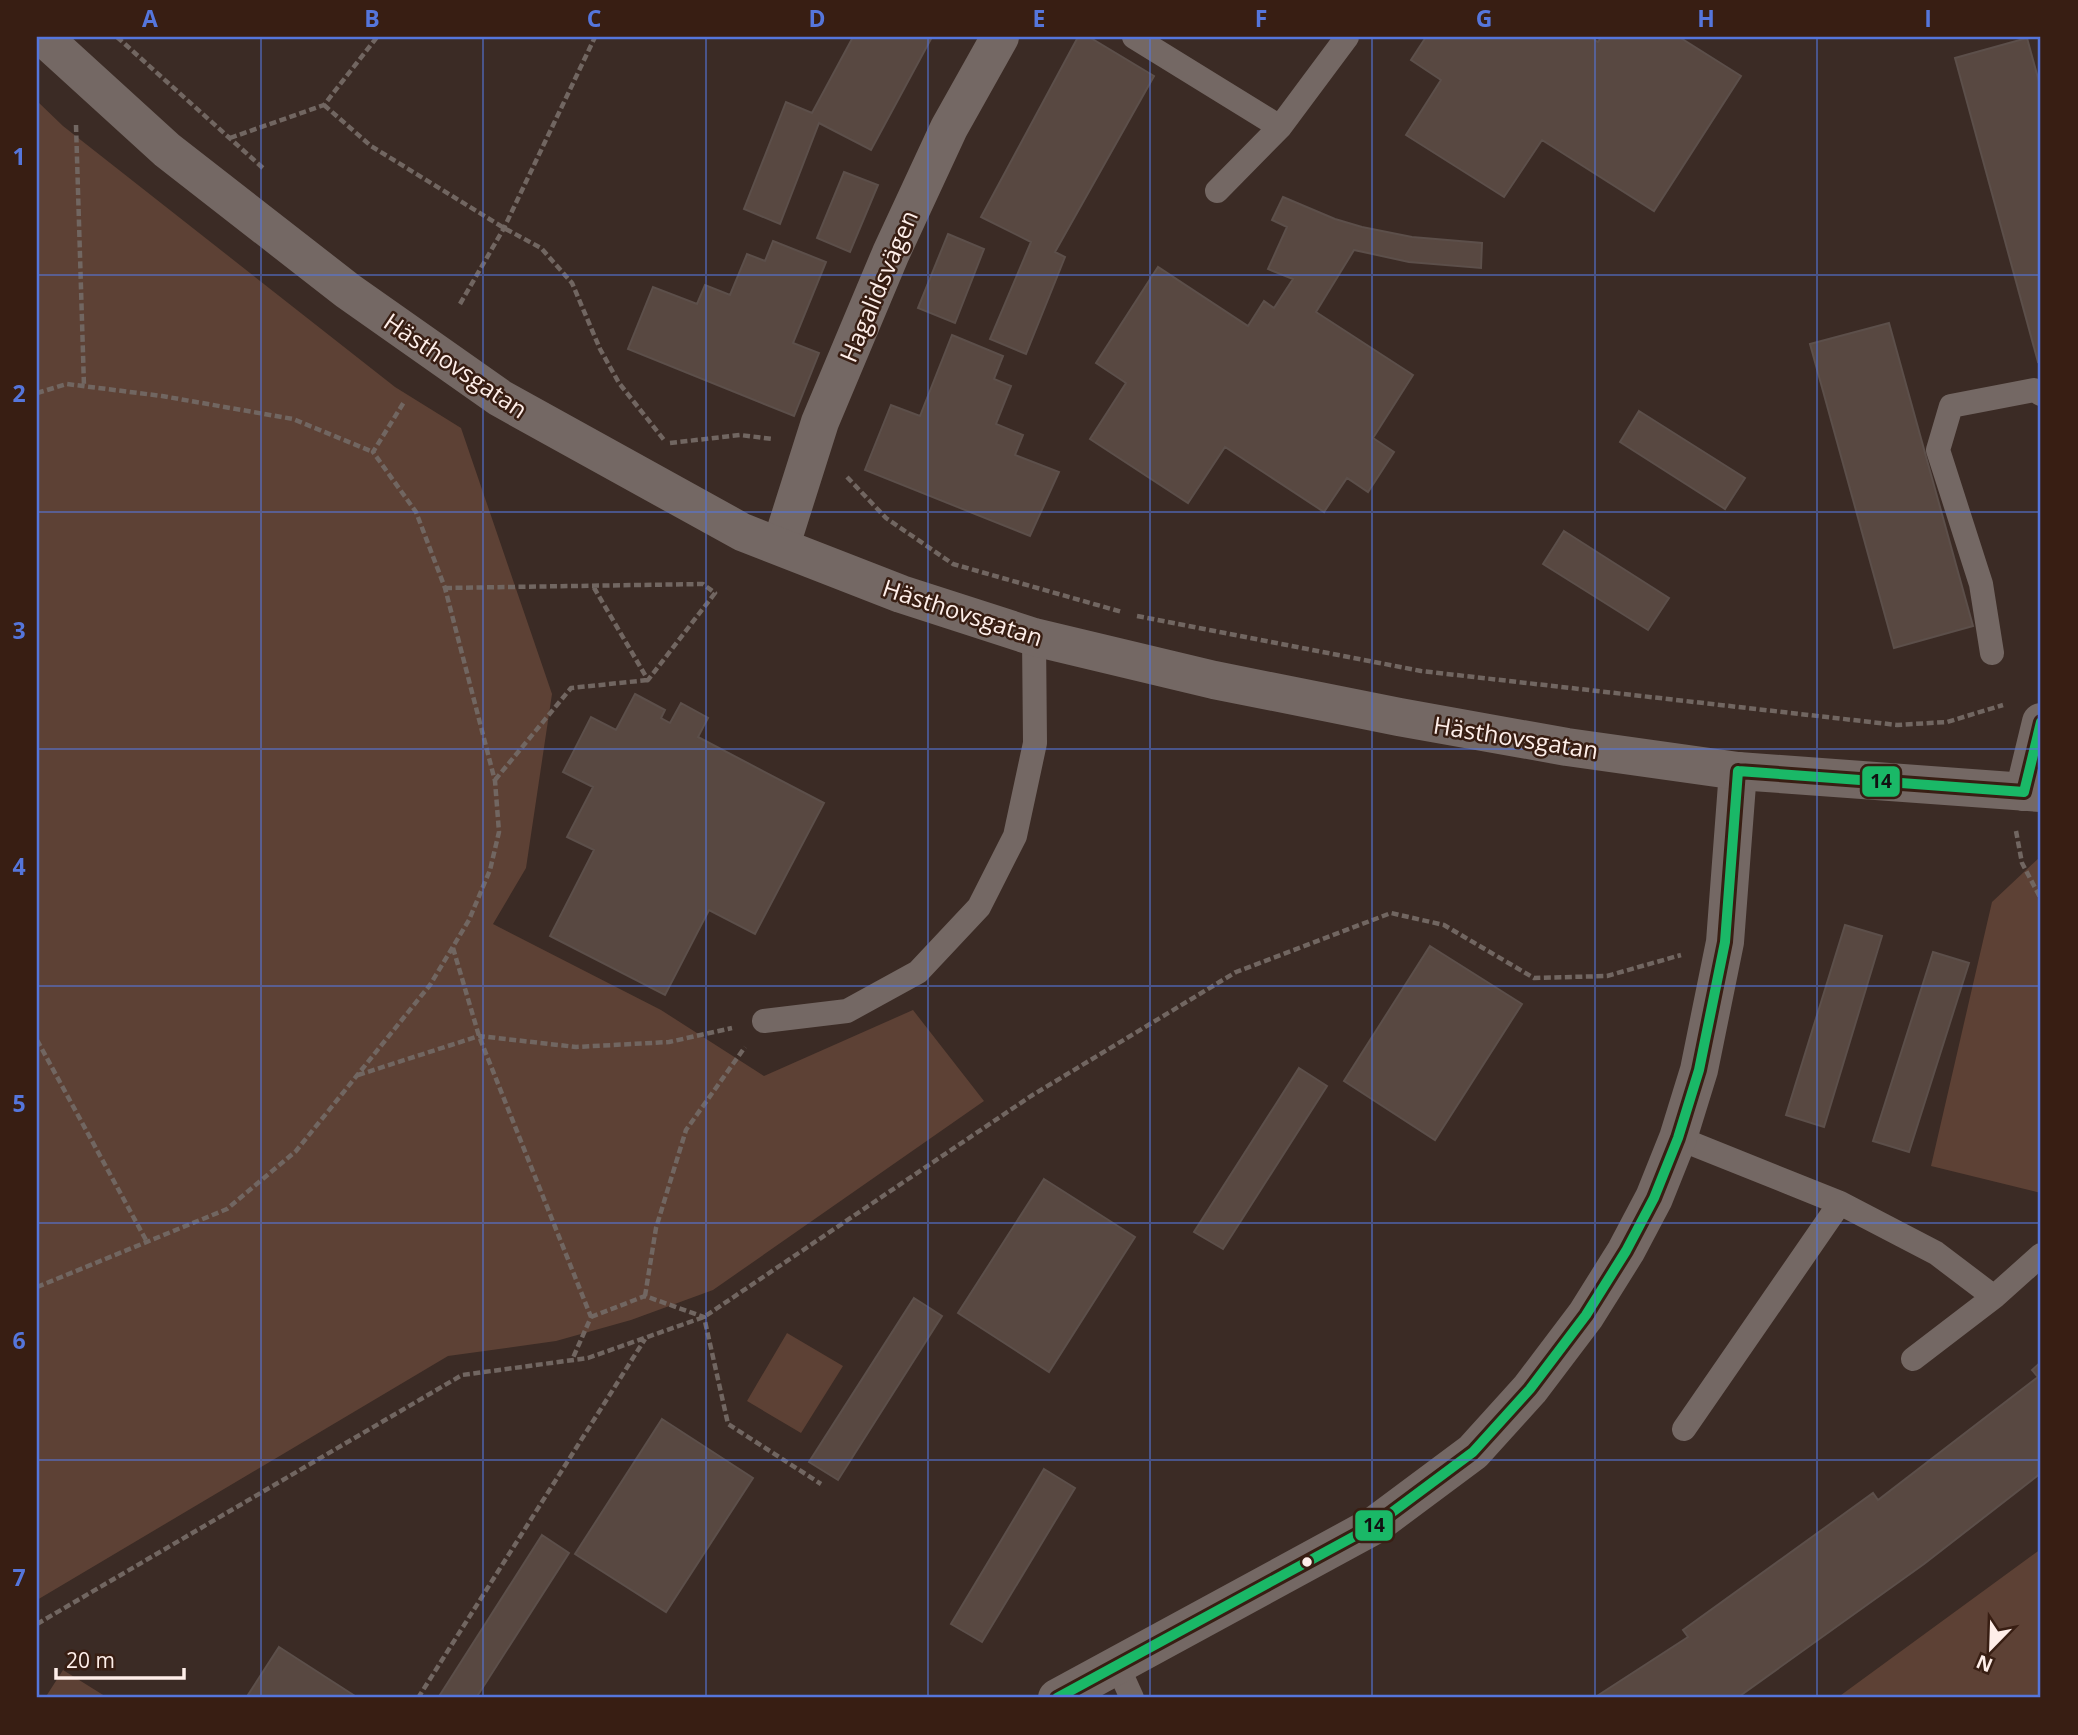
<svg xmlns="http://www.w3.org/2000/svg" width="2078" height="1735" font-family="'Open Sans',sans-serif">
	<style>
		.green { fill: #5d4135 }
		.building { fill: #584841; stroke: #5c4f4a; stroke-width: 2 }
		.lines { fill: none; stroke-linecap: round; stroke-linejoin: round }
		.path { stroke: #716661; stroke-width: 4.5; stroke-dasharray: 7 3.5; stroke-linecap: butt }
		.service { stroke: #746864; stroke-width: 24 }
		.minor { stroke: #746864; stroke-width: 38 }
		.tertiary { stroke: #746864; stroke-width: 38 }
		.bus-1-casing { stroke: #381e13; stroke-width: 16 }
		.bus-1 { stroke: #1ab867; stroke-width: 10 }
		.grid { fill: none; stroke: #5576dc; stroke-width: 2; stroke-opacity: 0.55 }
		.bus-dot { fill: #feeee9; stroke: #381e13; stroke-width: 2.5 }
		.labels { text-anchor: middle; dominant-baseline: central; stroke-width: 5; stroke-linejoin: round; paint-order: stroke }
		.street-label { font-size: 24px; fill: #feeee9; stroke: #381e13 }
		.line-badge { stroke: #381e13; stroke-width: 2.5 }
		.pale-badge-label { font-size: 19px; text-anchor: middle; font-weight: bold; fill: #111 }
		.neatline { fill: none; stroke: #5576dc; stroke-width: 2.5 }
		.grid-label { font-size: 23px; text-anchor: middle; font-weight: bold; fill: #5576dc }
	</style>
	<rect width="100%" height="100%" fill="#3b2b25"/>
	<path class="green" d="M37,101L63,126L395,387L461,428L552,694L526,868L493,924L661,1010L764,1076L913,1010L984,1101L713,1290L631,1320L556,1341L448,1356L37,1600Z
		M2041,856V1193L1931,1166L1992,902Z
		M787,1333L843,1366L801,1433L747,1401Z
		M2041,1549V1698H1837Z
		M63,1670L108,1698H45Z"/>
	<path class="building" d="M853,37H932L871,150L819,123L780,224L744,209L786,102L812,113Z
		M1078,37H1089L1154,76L1055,252L1065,257L1026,354L990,339L1031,242L981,217Z
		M1426,37H1590L1598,42L1601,37H1679L1741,76L1654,211L1542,140L1504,197L1406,135L1441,80L1411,60Z
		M2027,38L2041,89V361L2038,362L1955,58Z
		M844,172L878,185L850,252L817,238Z
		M1283,197L1335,219L1362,227L1412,237L1482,243L1481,268L1409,262L1354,250L1316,312L1413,375L1373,438L1394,452L1368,492L1347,478L1324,512L1225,447L1188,503L1090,439L1126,383L1096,363L1158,267L1248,326L1264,301L1274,308L1293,279L1268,269L1287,227L1272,220Z
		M948,234L984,249L955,323L918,308Z
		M773,241L826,262L793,343L819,353L794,416L628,349L653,287L697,304L705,285L730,295L747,254L765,261Z
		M1889,323L1973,626L1894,648L1810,344Z
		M952,335L1003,356L994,379L1011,386L996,424L1023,435L1015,455L1059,472L1030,536L865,470L891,405L920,416Z
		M1639,411L1745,478L1725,509L1620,442Z
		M1564,531L1669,598L1648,630L1543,564Z
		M635,694L665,710L661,718L670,723L681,703L708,718L698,737L824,803L755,934L709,910L665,995L550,936L594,850L567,837L593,787L563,772L591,717L616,730Z
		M1845,925L1882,936L1824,1127L1786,1115Z
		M1430,946L1522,1004L1435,1140L1344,1081Z
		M1933,952L1969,963L1909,1152L1873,1141Z
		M1299,1068L1327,1086L1223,1249L1194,1232Z
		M1044,1179L1135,1237L1049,1372L958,1313Z
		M914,1298L942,1316L838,1480L809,1462Z
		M2041,1362V1473L1924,1564L1737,1698H1594L1688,1637L1683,1630L1873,1493L1878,1500L2038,1377L2032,1370Z
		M662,1419L753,1478L666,1612L575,1554Z
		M1044,1469L1075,1488L982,1642L951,1624Z
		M542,1535L569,1553L476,1698H438Z
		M279,1647L358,1698H246Z"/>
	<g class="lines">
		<path class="path" d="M117,37L264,169
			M324,105L371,146L504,228L541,248L572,283L600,349L619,383L664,440
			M76,125L84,386
			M230,138L324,105L377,37
			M460,304L504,228L595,37
			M37,393L67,384L162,396L293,419L373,452
			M670,443L740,435L773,439
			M847,477L886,518L953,564L1122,612
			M445,588L703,584L715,593L648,680L593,586
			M1137,616L1421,671L1897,725L1947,722L2003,705
			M495,780L571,688L648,680
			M2016,831L2022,863L2041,899
			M453,948L479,1036L591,1317L572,1360
			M37,1040L147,1242
			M358,1075L479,1036L576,1047L669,1042L732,1028
			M37,1287L227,1209L296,1151L430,985L469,920L490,870L499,832L495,781L445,588L416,512L373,452L404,402
			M645,1296L656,1228L686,1130L745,1047
			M591,1317L645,1296L704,1317L728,1424L821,1484
			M37,1624L462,1375L588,1358L704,1317L1031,1096L1236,972L1391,913L1444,925L1534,978L1607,976L1681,955
			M418,1698L645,1339"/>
		<path class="service" d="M1134,37L1280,127
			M1217,191L1280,127L1347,37
			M1992,653L1981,584L1938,450L1951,406L2034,390L2041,394
			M764,1021L847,1011L918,972L979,907L1015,836L1035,743L1034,637
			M1678,1138L1840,1203L1684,1429
			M1840,1203L1936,1253L1994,1297L1913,1359
			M1994,1297L2041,1255
			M1118,1667L1132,1698"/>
		<path class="minor" d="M781,545L820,422L891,253L949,128L1000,37
			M2024,792L2041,722
			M1057,1698L1375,1525L1473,1452L1530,1389L1586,1315L1626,1251L1654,1198L1678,1138L1699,1070L1725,942L1738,771"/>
		<path class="tertiary" d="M43,37L167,150L348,291L500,398L742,532L901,594L1034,637L1214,680L1399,717L1567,747L1738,771L2041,793"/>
		<defs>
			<path id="bus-1" d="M1738,771L2024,792
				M2024,792L2041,722
				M1057,1698L1375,1525L1473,1452L1530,1389L1586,1315L1626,1251L1654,1198L1678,1138L1699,1070L1725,942L1738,771"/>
		</defs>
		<use href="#bus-1" class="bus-1-casing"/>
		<use href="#bus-1" class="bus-1"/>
	</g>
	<path class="grid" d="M261,37V1698M483,37V1698M706,37V1698M928,37V1698M1150,37V1698M1372,37V1698M1595,37V1698M1817,37V1698M37,275H2041M37,512H2041M37,749H2041M37,986H2041M37,1223H2041M37,1460H2041"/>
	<circle class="bus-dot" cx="1307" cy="1562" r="6"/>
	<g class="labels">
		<g class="street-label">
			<text transform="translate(878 286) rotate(-67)">Hagalidsvägen</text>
			<text transform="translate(456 365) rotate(34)">Hästhovsgatan</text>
			<text transform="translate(963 612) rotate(18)">Hästhovsgatan</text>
			<text transform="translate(1516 737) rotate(9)">Hästhovsgatan</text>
		</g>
	</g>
	<g class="line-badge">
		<rect x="1861" y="765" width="40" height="33" rx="7" fill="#1ab867"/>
		<rect x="1354" y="1509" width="40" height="33" rx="7" fill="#1ab867"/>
	</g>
	<g class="pale-badge-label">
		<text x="1881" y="788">14</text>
		<text x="1374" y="1532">14</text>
	</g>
	<rect width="2078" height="1735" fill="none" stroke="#381e13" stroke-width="77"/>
	<g transform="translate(1991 1648) rotate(203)" stroke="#381e13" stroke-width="5" paint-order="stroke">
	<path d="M0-5L12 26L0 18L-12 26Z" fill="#feeee9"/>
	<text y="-10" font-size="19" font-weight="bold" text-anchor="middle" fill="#feeee9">N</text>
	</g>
	<path d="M56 1668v10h128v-10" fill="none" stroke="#feeee9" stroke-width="3.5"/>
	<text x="66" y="1668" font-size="21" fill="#feeee9" stroke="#381e13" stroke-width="5" paint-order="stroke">20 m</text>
	<rect x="38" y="38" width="2001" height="1658" class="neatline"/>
	<g class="grid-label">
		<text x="150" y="27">A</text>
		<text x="372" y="27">B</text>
		<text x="594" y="27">C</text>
		<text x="817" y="27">D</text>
		<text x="1039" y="27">E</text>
		<text x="1261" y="27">F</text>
		<text x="1484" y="27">G</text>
		<text x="1706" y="27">H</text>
		<text x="1928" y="27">I</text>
		<text x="19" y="165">1</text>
		<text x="19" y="402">2</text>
		<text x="19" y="639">3</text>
		<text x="19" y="875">4</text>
		<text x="19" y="1112">5</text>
		<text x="19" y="1349">6</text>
		<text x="19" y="1586">7</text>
	</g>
</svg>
